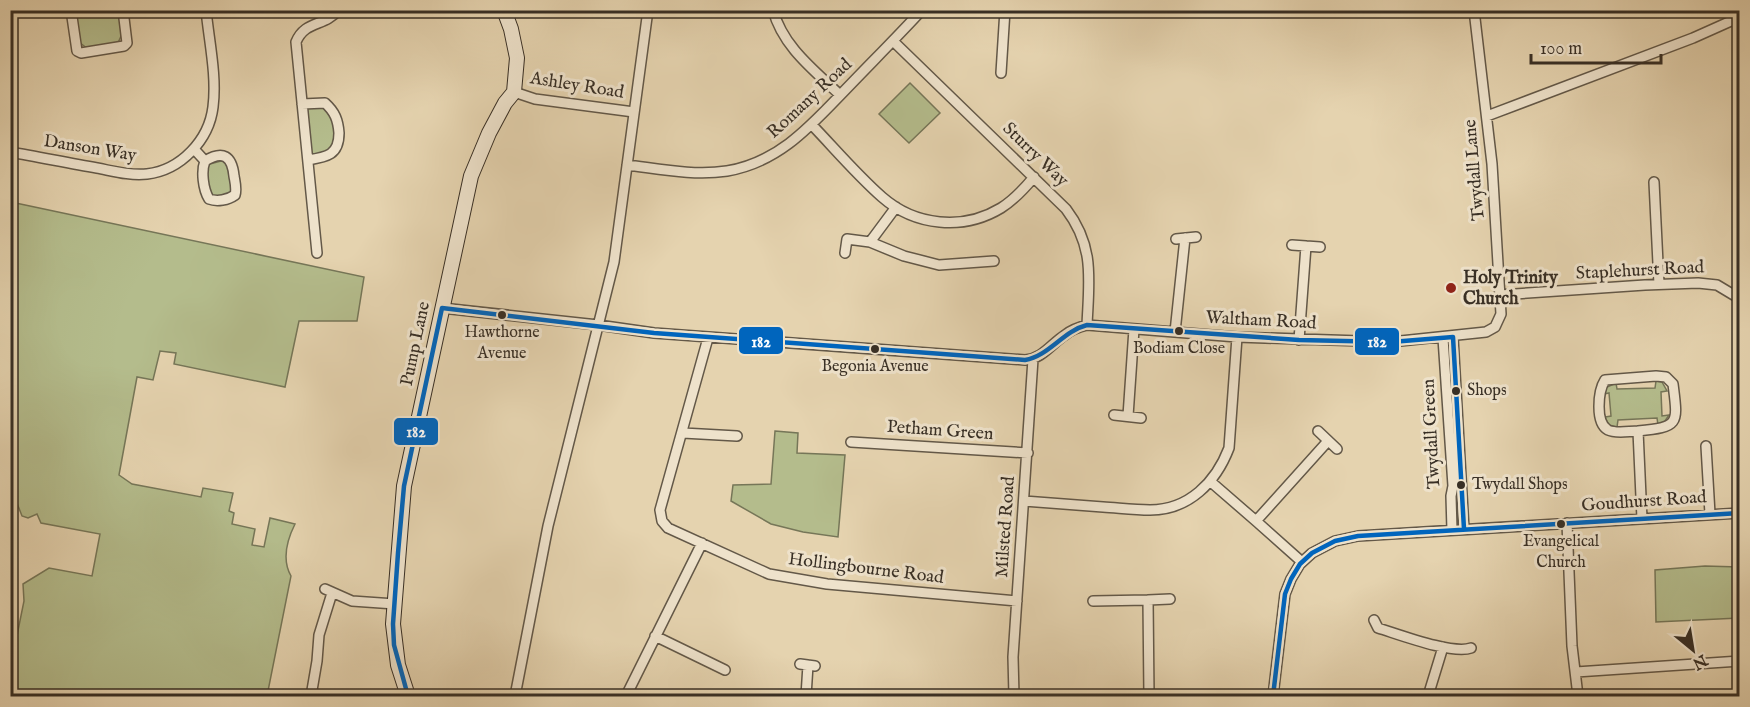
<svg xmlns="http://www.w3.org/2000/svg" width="1750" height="707" font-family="'IM FELL English',serif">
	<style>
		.green { fill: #b4bc8c; stroke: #767658; stroke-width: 1.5 }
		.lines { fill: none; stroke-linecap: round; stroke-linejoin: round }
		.street-casing { stroke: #635848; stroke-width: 12 }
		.secondary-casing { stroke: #382f25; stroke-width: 16 }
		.street { stroke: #eee2cb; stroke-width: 9 }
		.secondary { stroke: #eee2cb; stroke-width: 14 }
		.bus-1-casing { stroke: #eee2cb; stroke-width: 9 }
		.bus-1 { stroke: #0065bd; stroke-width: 4.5 }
		.poi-dot { fill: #8f2418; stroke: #eee2cb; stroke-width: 2 }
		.bus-dot { fill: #382f25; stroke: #eee2cb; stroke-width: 2 }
		.labels { text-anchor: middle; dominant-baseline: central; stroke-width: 6; stroke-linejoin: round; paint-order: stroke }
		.bus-label { font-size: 16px; fill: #382f25; stroke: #eee2cb }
		.street-label { font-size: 18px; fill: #382f25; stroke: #eee2cb }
		.poi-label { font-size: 18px; font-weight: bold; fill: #382f25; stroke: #eee2cb; text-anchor: start }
		.line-badge { stroke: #eee2cb; stroke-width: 2 }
		.badge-label { font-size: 16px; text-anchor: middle; font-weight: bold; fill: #fff }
	</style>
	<rect width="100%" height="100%" fill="#e5d3af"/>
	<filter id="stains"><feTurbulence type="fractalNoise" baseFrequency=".00333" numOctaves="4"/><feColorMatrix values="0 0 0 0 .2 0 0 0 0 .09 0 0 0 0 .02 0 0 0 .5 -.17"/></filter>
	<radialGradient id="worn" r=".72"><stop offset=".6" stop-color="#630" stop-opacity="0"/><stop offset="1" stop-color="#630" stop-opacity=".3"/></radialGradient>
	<path class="green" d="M75,11H119L122,34L117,45L88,49L79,42Z
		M910,83L940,113L909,143L879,114Z
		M325,103L338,125L334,152L308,160L302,104Z
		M221,161H228L233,193L230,196H210L206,165Z
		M11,202L364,277L357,321H299L285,387L174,364L176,353L160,351L153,380L137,377L119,475L132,484L201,497L203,488L233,493L229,511L234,513L232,524L255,529L252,545L264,547L270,518L295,524C287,540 282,560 291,576L267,696H11V665L24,601L23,584L49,568L92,576L100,534L41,523L37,514L28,518L22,516L15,498H13L11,493Z
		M1656,381L1662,382L1667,391L1661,392L1662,416L1669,415L1663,424L1658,425L1657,418L1618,420L1617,427L1609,425L1605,417L1611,416L1609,393L1604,394L1605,388L1616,383L1617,389L1655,388Z
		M775,431L798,433L797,453L845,455L838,537L803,532L771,524L731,501L733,485L771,484Z
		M1705,566L1739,567V618L1656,622L1655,570Z"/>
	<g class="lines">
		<defs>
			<path id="street" d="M71,10L77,51L81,53L124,46L127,43L123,10
				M773,10C783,47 814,70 840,95
				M893,41L1066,209C1095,247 1089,280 1087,325
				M1001,73L1005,10
				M514,92L535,99L634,112
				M302,104L325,103C335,112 338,120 339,133C339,155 327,157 308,160
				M1487,116L1693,38L1740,17
				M812,125C835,149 857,175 882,197C915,226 963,231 1001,208C1014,200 1024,189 1034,177
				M194,149L205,161C223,150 232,156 234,176C235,182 237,189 235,195C228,200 217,202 209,199C203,189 201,171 205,161
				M10,152C39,157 68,163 97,168C113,171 130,176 147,174C181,170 209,140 213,107C217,76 209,41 206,10
				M627,165C660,169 694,176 727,171C781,162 813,123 849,86C873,61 898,36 922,10
				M1654,182L1659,284
				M896,207L870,242L904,256L939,265L994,261
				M1176,239L1196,237
				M1292,245L1320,247
				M317,253L296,42C305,20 325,27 338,10
				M845,253L847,239L870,242
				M1500,295L1645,285L1698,283L1717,285L1737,297L1740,301
				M442,308L598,325L654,333L1025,360C1042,359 1051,344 1065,335C1072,329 1079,327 1087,325L1237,337L1391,342L1486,332L1495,327L1501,314L1492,164L1474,10
				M1175,332L1185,238
				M1453,337L1464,529
				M708,338L660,510L662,521L668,528L769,574L827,584L1017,601
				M1443,338L1453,486L1451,496L1452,530
				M1299,340L1306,246
				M1114,415L1141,418
				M1128,416L1134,329
				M1318,431L1337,449
				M1638,431C1680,427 1678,424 1673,384L1666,377L1656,376L1605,380C1598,391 1595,423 1608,430C1616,434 1629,431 1638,431L1642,519
				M683,433L737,436
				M851,442L1028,453
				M1706,446L1710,514
				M1211,482L1256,521L1302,562
				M1024,501C1050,503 1077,505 1103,507C1119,508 1134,510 1150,510C1189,510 1216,482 1229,448L1237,337
				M1256,521L1328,441
				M1567,523L1572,646L1578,696
				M325,589L352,601L395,604
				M1148,600L1170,599
				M1093,601L1148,600L1149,696
				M1374,620L1378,628C1398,634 1453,655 1471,648
				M655,636L725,670
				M800,664L815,666
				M1576,672L1740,661
				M311,696L317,661L319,635L332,593
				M515,696L548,526L614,262L648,10
				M626,696L702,543
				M806,696L808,665
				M1014,696L1013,657L1033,359
				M1273,696L1285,594L1291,579L1300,564L1312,553L1335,541L1358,536L1740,513
				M1428,696L1443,647"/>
			<path id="secondary" d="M408,696L398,665L393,624L404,486L471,176L489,133L505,103L514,92L517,58L511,29L504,10"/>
		</defs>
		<use href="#street" class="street-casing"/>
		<use href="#secondary" class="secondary-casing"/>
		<use href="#street" class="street"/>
		<use href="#secondary" class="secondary"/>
		<defs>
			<path id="bus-1" d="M408,696L394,645L393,624L398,553L404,486L442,308L654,333L1025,360C1049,356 1063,331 1087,325L1299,340L1391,342L1453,337L1464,529
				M1273,696L1285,594L1291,579L1300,564L1312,553L1335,541L1358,536L1740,513"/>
		</defs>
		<use href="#bus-1" class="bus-1-casing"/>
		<use href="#bus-1" class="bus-1"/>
	</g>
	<circle class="poi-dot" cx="1451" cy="288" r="6"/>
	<g class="bus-dot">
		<circle cx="502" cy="315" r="5"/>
		<circle cx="1179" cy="331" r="5"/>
		<circle cx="875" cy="349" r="5"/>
		<circle cx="1456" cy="391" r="5"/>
		<circle cx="1461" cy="485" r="5"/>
		<circle cx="1561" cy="524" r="5"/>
	</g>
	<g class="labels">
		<g class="bus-label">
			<text x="502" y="333">Hawthorne<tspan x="502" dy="21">Avenue</tspan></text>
			<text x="1179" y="349">Bodiam Close</text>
			<text x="875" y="367">Begonia Avenue</text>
			<text x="1467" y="391" text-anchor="start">Shops</text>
			<text x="1472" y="485" text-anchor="start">Twydall Shops</text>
			<text x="1561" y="542">Evangelical<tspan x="1561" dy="21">Church</tspan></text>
		</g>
		<g class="street-label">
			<text transform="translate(577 86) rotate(9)">Ashley Road</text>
			<text transform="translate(810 99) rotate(-43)">Romany Road</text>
			<text transform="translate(90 149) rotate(9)">Danson Way</text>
			<text transform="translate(1035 155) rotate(44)">Sturry Way</text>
			<text transform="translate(1475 170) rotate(-95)">Twydall Lane</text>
			<text transform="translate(1640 271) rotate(-3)">Staplehurst Road</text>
			<text transform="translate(1261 321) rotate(3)">Waltham Road</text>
			<text transform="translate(416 344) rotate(-78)">Pump Lane</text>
			<text transform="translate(940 431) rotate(4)">Petham Green</text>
			<text transform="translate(1432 434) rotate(-93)">Twydall Green</text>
			<text transform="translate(1644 502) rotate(-4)">Goudhurst Road</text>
			<text transform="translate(1006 527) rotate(-86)">Milsted Road</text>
			<text transform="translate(866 569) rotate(7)">Hollingbourne Road</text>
		</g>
		<g class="poi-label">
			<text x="1463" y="278">Holy Trinity<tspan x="1463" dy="21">Church</tspan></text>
		</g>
	</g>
	<g class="line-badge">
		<rect x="738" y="326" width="46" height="29" rx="6" fill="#0065bd"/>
		<rect x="1354" y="327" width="46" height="29" rx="6" fill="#0065bd"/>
		<rect x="393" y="417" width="46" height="29" rx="6" fill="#0065bd"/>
	</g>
	<g class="badge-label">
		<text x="761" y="347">182</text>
		<text x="1377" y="347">182</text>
		<text x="416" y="437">182</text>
	</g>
	<rect width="1750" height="707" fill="none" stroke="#e5d3af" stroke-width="36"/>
	<rect x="12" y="12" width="1726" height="683" fill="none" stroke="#382f25" stroke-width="3"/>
	<rect x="18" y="18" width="1714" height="671" fill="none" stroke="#382f25" stroke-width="1.5"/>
	<g transform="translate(1693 650) rotate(150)" stroke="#eee2cb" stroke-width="4.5" paint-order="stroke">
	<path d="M0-4.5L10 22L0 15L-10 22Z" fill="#382f25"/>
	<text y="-9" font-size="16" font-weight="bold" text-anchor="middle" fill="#382f25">N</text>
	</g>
	<path d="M1531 54v9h130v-9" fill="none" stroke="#382f25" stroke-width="3"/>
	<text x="1540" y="54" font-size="18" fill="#382f25" stroke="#eee2cb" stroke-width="4.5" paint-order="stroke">100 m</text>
	<rect width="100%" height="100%" filter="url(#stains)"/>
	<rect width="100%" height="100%" fill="url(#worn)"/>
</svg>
